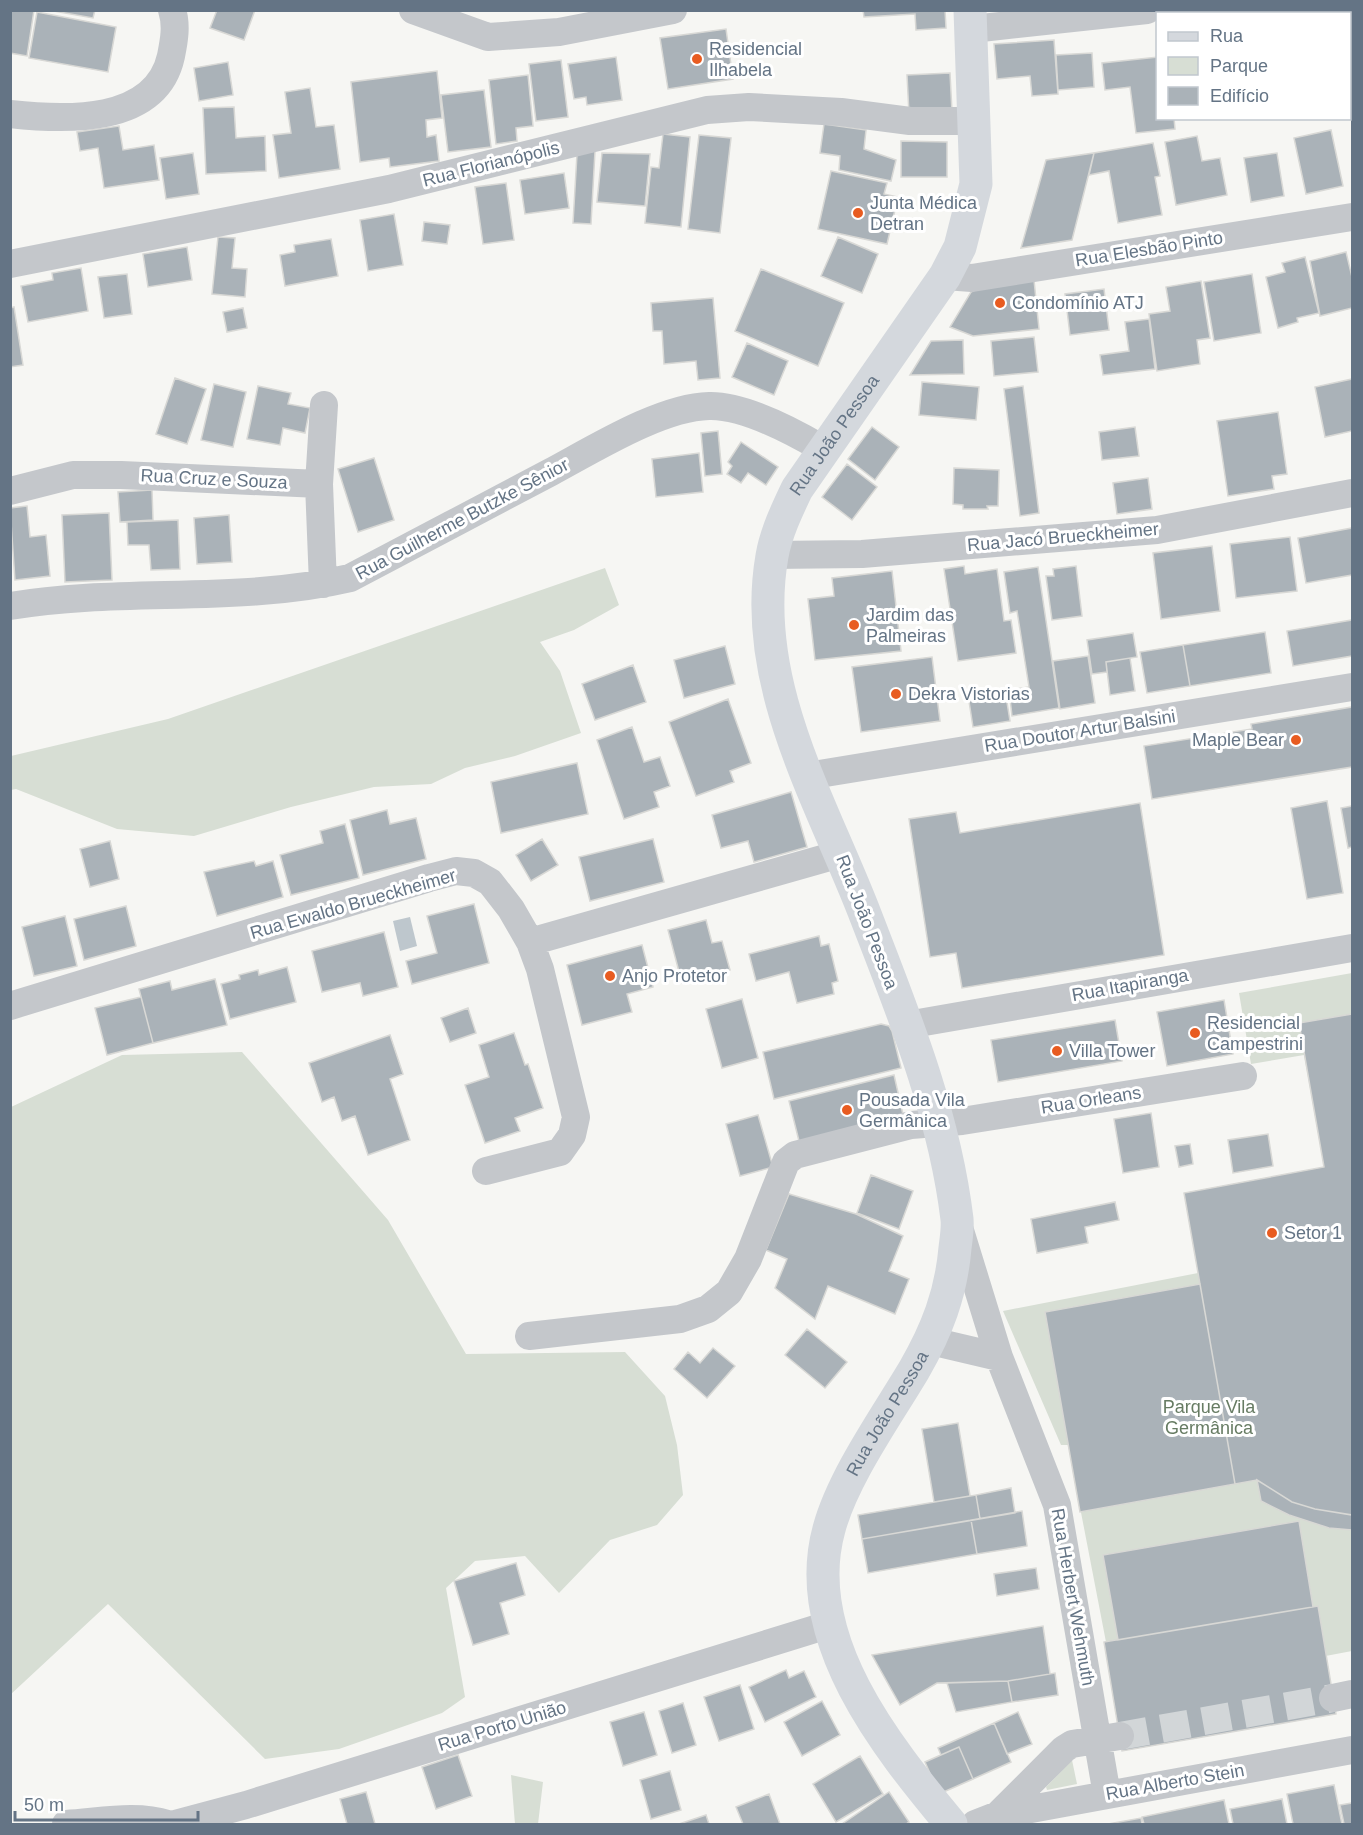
<svg xmlns="http://www.w3.org/2000/svg" width="1363" height="1835" font-family="Helvetica,sans-serif">
	<style>
		.green { fill: #d7ded4 }
		.water { fill: #bec7cd }
		.building { fill: #aab2b8; stroke: #d8d8d5; stroke-width: 1.5 }
		.lines { fill: none; stroke-linecap: round; stroke-linejoin: round }
		.minor-tunnel { stroke: #d2d6d8; stroke-width: 28; stroke-dasharray: 28 14; stroke-linecap: butt }
		.minor { stroke: #c4c7cb; stroke-width: 28 }
		.major { stroke: #d4d8dd; stroke-width: 33 }
		.poi-dot { fill: #e85c21; stroke: #fff; stroke-width: 2 }
		.labels { text-anchor: middle; dominant-baseline: central; stroke-width: 6; stroke-linejoin: round; paint-order: stroke }
		.poi-label { font-size: 18px; fill: #647485; stroke: #fff; text-anchor: start }
		.street-label { font-size: 18px; fill: #647485; stroke: #fff }
		.park-label { font-size: 18px; fill: #677c63; stroke: #fff }
	</style>
	<rect width="100%" height="100%" fill="#f6f6f3"/>
	<path class="green" d="M605,568L619,605L574,630L540,642L560,671L581,733L515,756L465,768L431,784L374,787L291,807L194,836L117,829L16,789L11,790V756L168,719Z
		M1352,973V1651L1156,1688L1106,1642L1068,1445H1061L1003,1311L1198,1273L1184,1193L1324,1167L1304,1055L1251,1064L1239,993Z
		M242,1052L388,1220L466,1354L625,1352L665,1396L677,1445L683,1495L657,1525L610,1540L559,1593L525,1556L475,1561L446,1588L465,1697L442,1713L339,1749L265,1759L108,1604L10,1695L11,1107L122,1055Z
		M1072,1760L1077,1784L1047,1790L1046,1787Z
		M511,1775L543,1782L538,1824H515Z"/>
	<path class="water" d="M410,917L417,946L400,951L393,921Z"/>
	<path class="building" d="M10,10H34L27,56L10,53Z
		M48,10H95L93,18Z
		M217,10H255L244,40L210,28Z
		M863,10H945L946,28L916,30L915,14L864,17Z
		M37,12L116,27L108,72L29,58Z
		M1350,23H1352V83H1350Z
		M726,29L733,79L668,89L660,38Z
		M1054,40L1058,94L1032,96L1030,76L997,79L994,44Z
		M1092,53L1094,87L1058,90L1056,55Z
		M616,57L622,100L587,105L586,97L574,99L568,64Z
		M1158,57V118H1174L1175,129L1136,133L1130,87L1105,90L1102,63Z
		M561,60L568,117L536,121L529,64Z
		M228,62L233,95L199,101L194,68Z
		M437,71L442,118L426,120L427,137L436,135L439,161L390,167L389,158L360,162L351,82Z
		M950,73L952,112L909,114L907,75Z
		M528,75L533,126L516,128L517,141L496,144L489,80Z
		M310,88L316,127L334,125L340,169L279,178L273,135L291,133L285,92Z
		M484,90L491,147L448,152L441,95Z
		M234,107L236,138L265,136L266,171L206,174L203,108Z
		M824,124L866,130L864,149L896,160L891,181L839,170L840,156L820,153Z
		M119,126L123,150L154,145L159,180L104,188L98,148L80,151L77,132Z
		M1331,130L1343,186L1306,194L1294,138Z
		M663,134L690,137L681,227L645,223L651,167L659,168Z
		M699,135L731,138L720,233L688,229Z
		M1197,136L1202,161L1220,158L1227,195L1176,205L1165,142Z
		M901,141L947,142V177H901Z
		M1153,143L1160,176L1155,177L1162,215L1118,223L1109,171L1089,175L1094,153Z
		M595,151L591,224L573,223L577,154Z
		M193,153L199,194L166,199L160,158Z
		M602,153L650,154L645,206L597,202Z
		M1094,153L1072,240L1021,248L1046,160Z
		M1277,153L1284,196L1251,202L1244,158Z
		M831,171L887,183L884,194L898,197L887,244L818,229Z
		M564,173L569,208L525,214L520,180Z
		M506,183L514,240L483,244L475,187Z
		M394,214L403,265L368,271L360,220Z
		M424,222L450,225L447,244L422,241Z
		M218,237L235,238L232,268L247,269L245,297L212,294Z
		M838,237L878,254L862,293L821,276Z
		M331,239L338,276L285,286L280,255L295,252L294,245Z
		M187,247L192,280L148,287L143,254Z
		M1346,252L1352,277V308L1320,316L1310,261Z
		M1305,257L1319,313L1297,318L1298,322L1278,328L1266,277L1285,272L1282,263Z
		M81,268L88,311L28,322L21,286L53,280L52,273Z
		M761,269L844,303L818,366L735,331Z
		M127,274L132,314L104,318L98,277Z
		M1252,274L1261,333L1214,341L1204,282Z
		M1034,280L1039,329L973,336L950,327L971,292L985,285Z
		M1201,281L1210,338L1197,340L1200,364L1157,371L1149,314L1170,311L1166,287Z
		M1104,289L1109,330L1070,335L1065,294Z
		M713,298L720,378L698,380L696,361L664,364L662,331H653L651,303Z
		M14,307L23,365L10,367V308Z
		M243,308L247,328L227,332L223,312Z
		M1149,319L1155,369L1103,375L1100,355L1129,351L1125,322Z
		M1034,337L1038,372L994,376L991,341Z
		M963,340L964,374L910,375L931,341Z
		M747,343L788,361L774,395L732,377Z
		M175,378L206,389L187,444L156,434Z
		M1352,379V431L1325,437L1315,387Z
		M922,382L979,387L976,420L919,415Z
		M214,384L246,392L233,447L201,440Z
		M258,386L291,393L288,404L310,408L305,433L283,428L280,445L247,439Z
		M1023,386L1039,513L1020,516L1004,389Z
		M1278,412L1287,474L1272,476L1274,489L1228,496L1217,421Z
		M872,427L899,447L875,480L848,459Z
		M1135,427L1139,456L1102,460L1099,432Z
		M718,431L722,474L705,476L701,433Z
		M741,442L778,467L766,485L748,473L741,483L727,474L732,466L728,462Z
		M699,453L703,492L656,497L652,459Z
		M374,458L394,520L358,532L338,469Z
		M847,464L877,487L852,520L822,497Z
		M954,468L999,470L998,506H987L988,509H963V505L953,504Z
		M1148,478L1152,509L1117,514L1113,483Z
		M152,490L153,520L120,522L118,492Z
		M27,506L30,537L46,535L50,576L15,580L10,508Z
		M109,513L112,580L65,582L62,515Z
		M229,515L232,562L197,564L194,518Z
		M178,520L180,569L151,570L149,545H128L127,522Z
		M1352,528V575L1306,583L1298,538Z
		M1290,537L1297,591L1236,598L1230,544Z
		M1212,546L1220,611L1161,619L1153,553Z
		M964,566L965,574L997,569L1004,621L1011,620L1016,653L958,661L944,569Z
		M1076,566L1082,616L1052,620L1046,576H1054L1053,569Z
		M1038,567L1059,708L1012,716L1009,690L1029,687L1017,611L1010,613L1004,572Z
		M892,571L901,651L815,660L808,599L834,596L832,578Z
		M1352,620V656L1293,666L1287,631Z
		M1265,632L1271,673L1190,686L1183,645Z
		M1133,633L1137,657L1106,662L1107,672L1092,674L1087,640Z
		M1183,645L1190,686L1147,693L1140,652Z
		M725,646L735,684L684,698L674,660Z
		M1088,656L1095,703L1060,709L1053,661Z
		M932,657L940,721L861,732L852,667Z
		M1130,658L1135,691L1110,695L1106,662Z
		M633,665L646,702L595,720L582,684Z
		M1005,690L1010,721L973,727L968,695Z
		M728,699L751,763L730,771L734,782L696,796L669,722Z
		M1352,707V767L1152,799L1144,746L1252,729L1251,724Z
		M632,727L644,762L660,757L670,786L654,792L659,807L624,819L597,740Z
		M577,763L588,814L501,833L491,782Z
		M791,792L807,847L754,862L748,841L721,848L712,815Z
		M1327,801L1343,893L1307,899L1291,808Z
		M1140,803L1164,955L962,988L956,953L930,957L909,819L956,812L960,833Z
		M1352,806V847L1348,848L1341,808Z
		M387,810L390,824L416,818L426,859L363,875L350,820Z
		M345,824L359,878L291,895L280,855L323,843L320,831Z
		M542,839L558,865L531,881L516,855Z
		M653,839L664,882L590,901L579,857Z
		M110,841L119,879L90,887L80,849Z
		M254,861L256,866L273,861L283,897L217,916L204,872Z
		M474,904L489,963L412,984L406,961L437,953L427,916Z
		M126,906L136,946L84,960L74,919Z
		M65,916L77,966L34,976L22,927Z
		M706,920L712,943L722,941L730,970L682,983L668,930Z
		M384,932L398,987L363,996L360,983L322,992L312,951Z
		M819,936L821,946L829,944L838,981L832,983L834,994L797,1003L789,972L756,981L749,954Z
		M642,945L653,987L627,994L632,1012L582,1025L567,965Z
		M287,967L296,1002L230,1019L221,984L240,979L239,975L258,970L259,975Z
		M215,979L227,1025L153,1043L139,989L170,981L172,990Z
		M141,997L153,1043L107,1055L95,1008Z
		M742,999L758,1058L722,1068L706,1009Z
		M1224,1000L1233,1054L1167,1066L1157,1012Z
		M468,1008L476,1033L450,1042L441,1018Z
		M1352,1014V1515L1315,1509L1292,1502L1257,1480L1235,1484L1184,1193L1324,1167L1299,1023Z
		M1115,1020L1122,1061L998,1082L991,1040Z
		M881,1024L889,1026L892,1031L901,1068L774,1099L763,1052Z
		M514,1033L525,1065L528,1064L543,1108L515,1118L520,1131L485,1143L465,1085L489,1077L479,1045Z
		M390,1035L403,1074L390,1079L410,1140L368,1155L355,1116L342,1121L334,1097L322,1102L309,1063Z
		M894,1075L904,1119L800,1145L789,1101Z
		M1151,1113L1159,1167L1123,1173L1114,1119Z
		M758,1115L773,1167L740,1176L726,1124Z
		M1268,1134L1273,1166L1233,1173L1228,1140Z
		M1190,1144L1193,1164L1179,1167L1175,1146Z
		M871,1175L913,1191L899,1229L857,1213Z
		M789,1194L856,1214L903,1236L889,1271L909,1279L895,1314L828,1286L815,1319L775,1288L787,1259L766,1250Z
		M1115,1202L1119,1220L1085,1227L1088,1243L1037,1253L1031,1219Z
		M1200,1284L1235,1484L1080,1512L1045,1312Z
		M807,1329L847,1362L825,1388L785,1355Z
		M713,1348L735,1366L707,1398L674,1369L688,1352L700,1363Z
		M958,1423L970,1496L934,1502L922,1429Z
		M1257,1480L1292,1502L1315,1509L1352,1515V1530L1329,1528L1289,1515L1261,1501Z
		M1011,1488L1015,1513L980,1519L976,1495Z
		M976,1495L980,1519L862,1539L858,1515Z
		M1022,1511L1027,1546L977,1554L971,1520Z
		M971,1520L977,1554L868,1573L862,1539Z
		M1299,1521L1313,1607L1118,1640L1103,1555Z
		M516,1563L525,1595L500,1603L509,1634L473,1645L454,1581Z
		M1036,1568L1039,1589L997,1596L994,1574Z
		M1318,1606L1336,1714L1122,1751L1104,1642Z
		M1043,1626L1050,1674L1008,1681L937,1683L900,1705L872,1655Z
		M786,1670L789,1678L804,1671L816,1697L765,1722L749,1687Z
		M1055,1673L1058,1695L1012,1702L1008,1681Z
		M1008,1681L1012,1702L956,1712L947,1683Z
		M740,1685L754,1729L719,1741L704,1697Z
		M822,1701L840,1735L802,1756L784,1722Z
		M683,1703L696,1745L672,1753L659,1711Z
		M644,1712L657,1755L623,1766L610,1722Z
		M1018,1712L1032,1744L1007,1754L994,1723Z
		M994,1723L1011,1762L973,1779L959,1747L941,1755L938,1748Z
		M959,1747L973,1779L939,1794L925,1762Z
		M458,1755L472,1796L436,1809L422,1767Z
		M860,1756L883,1794L836,1822L813,1784Z
		M670,1771L681,1810L651,1819L640,1780Z
		M1334,1785L1342,1824H1293L1287,1794Z
		M366,1792L375,1824H347L340,1799Z
		M889,1792L909,1822L906,1824H842Z
		M769,1794L780,1824H743L736,1807Z
		M1282,1799L1287,1824H1233L1230,1809Z
		M1224,1800L1229,1824H1144L1142,1817Z
		M1352,1803V1824H1344L1340,1805Z
		M706,1815L709,1824H679Z
		M1141,1818L1142,1824H1108Z"/>
	<g class="lines">
		<path class="minor-tunnel" d="M1120,1736L1333,1698"/>
		<path class="minor" d="M413,10L488,37L559,32L673,10
			M972,29L1147,10
			M10,114C64,120 156,125 171,56C174,41 177,25 172,10
			M10,264L389,189L707,110L749,107L841,112L910,121H975
			M945,276L972,278L1352,217
			M319,484L324,405
			M10,491L73,475H121L319,484L323,584
			M772,555L862,554L1157,530L1352,493
			M10,606C122,587 239,604 350,578C417,543 484,507 551,472C594,449 661,407 709,406C744,405 794,432 823,449
			M807,776L1352,687
			M530,942L840,854
			M10,1006L429,878L456,871L474,873L490,882L511,909L530,942L540,969L576,1117L572,1135L560,1152L486,1171
			M907,1025L1352,948
			M958,1224L999,1357L1057,1505L1107,1795
			M529,1336L680,1319L708,1309L729,1292L748,1259L786,1162L795,1155L911,1125L962,1121L1243,1076
			M931,1341L999,1357
			M1333,1698L1352,1694
			M998,1815L1064,1749L1072,1744L1120,1736
			M66,1824C100,1822 136,1814 168,1824
			M175,1824L246,1805L828,1625
			M975,1824L998,1815L1352,1750"/>
		<path class="major" id="s1" d="M951,1824C886,1746 799,1638 829,1529C843,1477 886,1417 914,1370C937,1330 951,1294 955,1248C956,1239 958,1229 957,1219C944,1111 902,1010 863,909C819,797 750,681 772,556C776,533 787,510 797,489L945,276L960,247L976,184L970,10"/>
	</g>
	<g class="poi-dot">
		<circle cx="697" cy="59" r="6"/>
		<circle cx="858" cy="213" r="6"/>
		<circle cx="1000" cy="303" r="6"/>
		<circle cx="854" cy="625" r="6"/>
		<circle cx="896" cy="694" r="6"/>
		<circle cx="1296" cy="740" r="6"/>
		<circle cx="610" cy="976" r="6"/>
		<circle cx="1195" cy="1033" r="6"/>
		<circle cx="1057" cy="1051" r="6"/>
		<circle cx="847" cy="1110" r="6"/>
		<circle cx="1272" cy="1233" r="6"/>
	</g>
	<g class="labels">
		<g class="poi-label">
			<text x="709" y="49">Residencial<tspan x="709" dy="21">Ilhabela</tspan></text>
			<text x="870" y="203">Junta Médica<tspan x="870" dy="21">Detran</tspan></text>
			<text x="1012" y="303">Condomínio ATJ</text>
			<text x="866" y="615">Jardim das<tspan x="866" dy="21">Palmeiras</tspan></text>
			<text x="908" y="694">Dekra Vistorias</text>
			<text x="1284" y="740" text-anchor="end">Maple Bear</text>
			<text x="622" y="976">Anjo Protetor</text>
			<text x="1207" y="1023">Residencial<tspan x="1207" dy="21">Campestrini</tspan></text>
			<text x="1069" y="1051">Villa Tower</text>
			<text x="859" y="1100">Pousada Vila<tspan x="859" dy="21">Germânica</tspan></text>
			<text x="1284" y="1233">Setor 1</text>
		</g>
		<g class="street-label">
			<text transform="translate(491 164) rotate(-14)">Rua Florianópolis</text>
			<text transform="translate(1149 249) rotate(-9)">Rua Elesbão Pinto</text>
			<text stroke="none"><textPath href="#s1" startOffset="1504">Rua João Pessoa</textPath></text>
			<text transform="translate(214 479) rotate(3)">Rua Cruz e Souza</text>
			<text transform="translate(462 519) rotate(-28)">Rua Guilherme Butzke Sênior</text>
			<text transform="translate(1063 537) rotate(-5)">Rua Jacó Brueckheimer</text>
			<text transform="translate(1080 731) rotate(-9)">Rua Doutor Artur Balsini</text>
			<text transform="translate(353 904) rotate(-16)">Rua Ewaldo Brueckheimer</text>
			<text transform="translate(867 922) rotate(69)">Rua João Pessoa</text>
			<text transform="translate(1130 985) rotate(-10)">Rua Itapiranga</text>
			<text transform="translate(1091 1100) rotate(-9)">Rua Orleans</text>
			<text stroke="none"><textPath href="#s1" startOffset="462">Rua João Pessoa</textPath></text>
			<text transform="translate(1073 1597) rotate(80)">Rua Herbert Wehmuth</text>
			<text transform="translate(502 1726) rotate(-17)">Rua Porto União</text>
			<text transform="translate(1175 1782) rotate(-10)">Rua Alberto Stein</text>
		</g>
		<g class="park-label">
			<text x="1209" y="1407">Parque Vila<tspan x="1209" dy="21">Germânica</tspan></text>
		</g>
	</g>
	<rect width="1363" height="1835" fill="none" stroke="#647485" stroke-width="24"/>
	<rect x="1156" y="12" width="195" height="108" fill="#ffffff" stroke="#c1c7ce" stroke-width="1.5"/>
	<rect x="1168" y="32" width="30" height="9" fill="#d4d8dd" stroke="#c1c7ce" stroke-width="1.5"/>
	<text x="1210" y="42" font-size="18" fill="#647485">Rua</text>
	<rect x="1168" y="57" width="30" height="18" fill="#d7ded4" stroke="#c1c7ce" stroke-width="1.5"/>
	<text x="1210" y="72" font-size="18" fill="#647485">Parque</text>
	<rect x="1168" y="87" width="30" height="18" fill="#aab2b8" stroke="#c1c7ce" stroke-width="1.5"/>
	<text x="1210" y="102" font-size="18" fill="#647485">Edifício</text>
	<path d="M15 1811v9h183v-9" fill="none" stroke="#647485" stroke-width="3"/>
	<text x="24" y="1811" font-size="18" fill="#647485" stroke="#ffffff" stroke-width="4.5" paint-order="stroke">50 m</text>
</svg>
